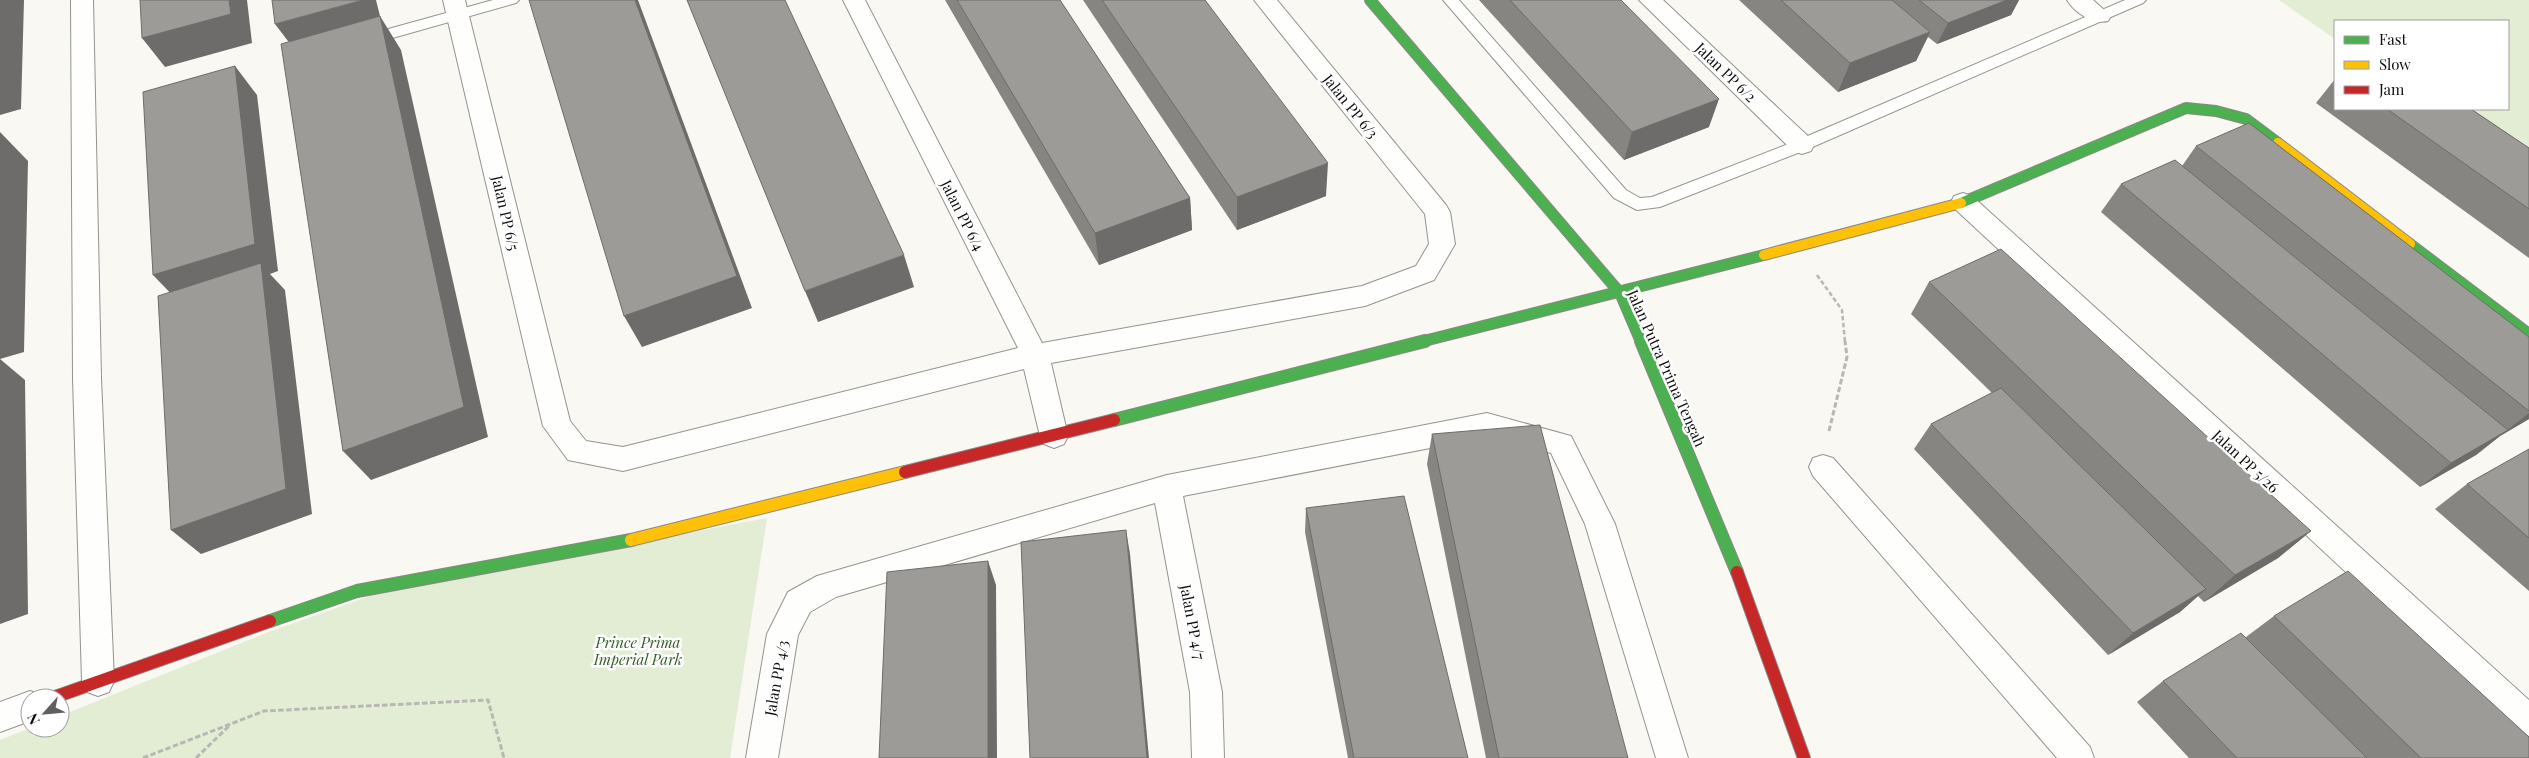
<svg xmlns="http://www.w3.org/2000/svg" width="2529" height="758" viewBox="0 0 2529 758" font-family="'Playfair Display',serif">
  <rect width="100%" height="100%" fill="#faf8f2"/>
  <path fill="#e3edd4" d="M2279,0h250v171l-91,-62h70v-88h-173v18z
    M767,518l-37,240h-730v-18l30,-12h30v-12l211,-85 119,-42z"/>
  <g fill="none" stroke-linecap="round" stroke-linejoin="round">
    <g stroke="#949390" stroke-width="2">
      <path id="lane" d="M493,0h26l-3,3 -148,42 -5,-1 -3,-4 3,-4z
        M1443,0h16l167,190 14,8 12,-1 144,-56 329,-141h21l-3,3 -335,146 -148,58 -23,3 -23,-12z"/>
    </g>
    <g stroke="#949390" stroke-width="2">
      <path id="street" d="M71,0h22l8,378 13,303 -5,11 -11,4 -11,-4 -5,-11 -9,-303z
        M443,0h22l105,421 16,20 37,6 395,-99 -175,-348h22l177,343 320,-57 54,-20 13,-22 -4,-30 -171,-214h23l169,205 4,7 5,32 -21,36 -69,26 -314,57 17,73 -4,8 -10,4 -10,-4 -4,-8 -16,-67 -401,102 -55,-11 -25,-34z
        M1639,0h24l148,139 3,6 -3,6 -9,3 -9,-3z
        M2067,0h26l18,16 -3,5c-15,4 -33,-8 -41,-21z
        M1963,193l9,3 557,504v36l-11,-4 -564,-524 -3,-6 3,-6z
        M1487,413l84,23 44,88 73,234h-32l-71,-234 -34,-71 -64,-16 -304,59 39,196 2,66h-32l-2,-66 -35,-189 -319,94 -26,15 -12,23 -20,123h-32l21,-124 21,-42 29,-16 350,-101z
        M1823,455l10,3 257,289 4,11h-37l-244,-282 -4,-9 4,-9z
        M30,691l11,4 2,3h-13v23l-30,11v-30z"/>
    </g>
    <g stroke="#8a8987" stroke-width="12">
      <path id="fast-far1" d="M1370,0l250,293 21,49
        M1961,203l225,-95 30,3 30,8 32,24
        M2410,244l119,90
        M1420,342l344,-87"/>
    </g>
    <g stroke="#8a8987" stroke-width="14">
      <path id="fast" d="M1641,341l96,231
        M1114,420l311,-79
        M270,621l87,-30 274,-51"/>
    </g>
    <g stroke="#8a8987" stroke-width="12">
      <path id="slow-far1" d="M2278,143l132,101
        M1764,255l197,-52"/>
    </g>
    <g stroke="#8a8987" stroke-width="14">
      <path id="slow" d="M631,540l274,-68"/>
    </g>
    <g stroke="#8a8987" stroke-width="14">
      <path id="jam" d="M905,472l209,-52
        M1737,572l67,186
        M52,698l218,-77"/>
    </g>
    <path stroke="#b8b7b6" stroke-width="2.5" stroke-dasharray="4.5 2.5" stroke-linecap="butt" d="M1817,275l25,35 3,32"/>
    <path stroke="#b8b7b6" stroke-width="3" stroke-dasharray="5.5 2.5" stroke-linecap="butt" d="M1829,431l18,-74 -2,-16
      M143,758l121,-47 224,-11 16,58
      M196,758l34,-33"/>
    <use href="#lane" fill="#fefefd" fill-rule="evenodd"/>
    <use href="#street" fill="#fefefd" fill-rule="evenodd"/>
    <use href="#fast-far1" stroke="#4caf50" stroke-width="10"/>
    <use href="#fast" stroke="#4caf50" stroke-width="12"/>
    <use href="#slow-far1" stroke="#ffc107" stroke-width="10"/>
    <use href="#slow" stroke="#ffc107" stroke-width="12"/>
    <use href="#jam" stroke="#c62828" stroke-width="12"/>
  </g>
  <path fill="#878582" d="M945,0h115l130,198 2,32 -93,35z
    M1083,0h122l121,196 -89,34z
    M1479,0h142l88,127 -85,33z
    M1739,0h280l-8,15 -74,29 -9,-7 -12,24 -78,31z
    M2335,79v30h136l58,39v110l-213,-155z
    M2196,146l333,191v82l-29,17 -24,19 -56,32 -319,-275 20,-28 61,-18z
    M1929,282l382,249 -33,27 -74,44 -6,-6 -18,16 -72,43 -194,-206 17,-25 61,-31 -81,-79z
    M1432,434l196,324h-142l-59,-294z
    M2529,450v141l-94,-82 32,-25z
    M1306,508l162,250h-120l-43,-226z
    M2274,616l255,142h-340l-52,-56 26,-21 83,-44z"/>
  <path fill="#6e6c6a" d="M0,0h24l-3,109 -21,6z
    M229,0h18l5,43 -87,24 -23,-29z
    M363,0h13l5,20 -90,25 -16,-21z
    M635,0h3l114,308 -110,39 -18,-31z
    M2007,0h12l-8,15 -74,29 11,-21z
    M380,16l21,34 87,387 -117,43 -28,-29z
    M1930,32l-14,29 -78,31 12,-29z
    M235,66l22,29 21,176 -8,3 15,16 27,224 -111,40 -30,-24 8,-228 -26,-27z
    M1719,99l-10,28 -85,33 8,-28z
    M0,132l28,29 -4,191 -24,7 25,21 3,234 -28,10z
    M1328,163l-2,33 -89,34v-33z
    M1190,198l2,32 -93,35 -4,-32z
    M904,255l10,32 -96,35 -13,-31z
    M2529,413v6l-29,17 -24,19 -56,32 31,-24 55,-32z
    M1126,530l4,24 19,204h-2z
    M2311,531l-33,27 -74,44 31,-27z
    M988,561l8,24 1,173h-9z
    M2206,589l-26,23 -72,43 25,-22z"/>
  <path fill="#9d9b97" stroke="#6e6c6a" d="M140,0h89l2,14 -89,24z
    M272,0h91l-88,24z
    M529,0h106l102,276 -113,40z
    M687,0h98l119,255 -99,36z
    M957,0h103l130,198 -95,35z
    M1102,0h103l123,163 -91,34z
    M1510,0h111l98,99 -87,33z
    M1781,0h111l38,32 -80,31z
    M1919,0h88l-59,23z
    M380,16l84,391 -121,44 -62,-407z
    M235,66l20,178 -102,31 -10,-183z
    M2387,109h84l58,39v61z
    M2249,123l280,214v74l-333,-265z
    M2175,160l333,270 -57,33 -330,-279z
    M2001,249l310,282 -76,44 -306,-293z
    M261,263l25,226 -115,41 -13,-234z
    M2001,388l205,201 -73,44 -202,-209z
    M1540,425l88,333h-129l-67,-324z
    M2529,449v89l-62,-54z
    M1404,496l64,262h-114l-48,-250z
    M1126,530l21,228h-117l-9,-216z
    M988,561v197h-109l8,-186z
    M2348,571l181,166v21h-108l-147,-142z
    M2241,633l126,125h-130l-74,-77z"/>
  <g text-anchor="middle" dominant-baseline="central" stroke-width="5" stroke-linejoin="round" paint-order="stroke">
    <g font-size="15" fill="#0d0d0d" stroke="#fff">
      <text transform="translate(1726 72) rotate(44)">Jalan PP 6/2</text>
      <text transform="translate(1351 106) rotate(51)">Jalan PP 6/3</text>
      <text transform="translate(506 213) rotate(77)">Jalan PP 6/5</text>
      <text transform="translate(963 215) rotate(63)">Jalan PP 6/4</text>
      <text transform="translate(1667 368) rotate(66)">Jalan Putra Prima Tengah</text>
      <text transform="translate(2246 461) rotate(43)">Jalan PP 5/26</text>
      <text transform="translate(1193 622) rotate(79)">Jalan PP 4/7</text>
      <text transform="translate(776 678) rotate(-80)">Jalan PP 4/3</text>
    </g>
    <g font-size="15" font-style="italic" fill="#315e24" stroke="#fff">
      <text x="638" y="642">Prince Prima<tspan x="638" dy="17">Imperial Park</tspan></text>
    </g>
  </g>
  <rect x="2334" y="20" width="175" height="90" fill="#ffffff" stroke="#9e9e9e"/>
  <rect x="2344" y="36" width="25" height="8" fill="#4caf50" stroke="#9e9e9e"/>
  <text x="2379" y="45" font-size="15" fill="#0d0d0d">Fast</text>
  <rect x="2344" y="61" width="25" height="8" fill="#ffc107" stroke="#9e9e9e"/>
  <text x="2379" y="70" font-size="15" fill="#0d0d0d">Slow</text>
  <rect x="2344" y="86" width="25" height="8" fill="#c62828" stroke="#9e9e9e"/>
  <text x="2379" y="95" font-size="15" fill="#0d0d0d">Jam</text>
  <g transform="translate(45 713) rotate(243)"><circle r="24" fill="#ffffff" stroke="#9e9e9e"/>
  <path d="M0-4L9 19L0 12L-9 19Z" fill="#605f5d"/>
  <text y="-8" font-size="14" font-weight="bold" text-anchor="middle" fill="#0d0d0d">N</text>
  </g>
</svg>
